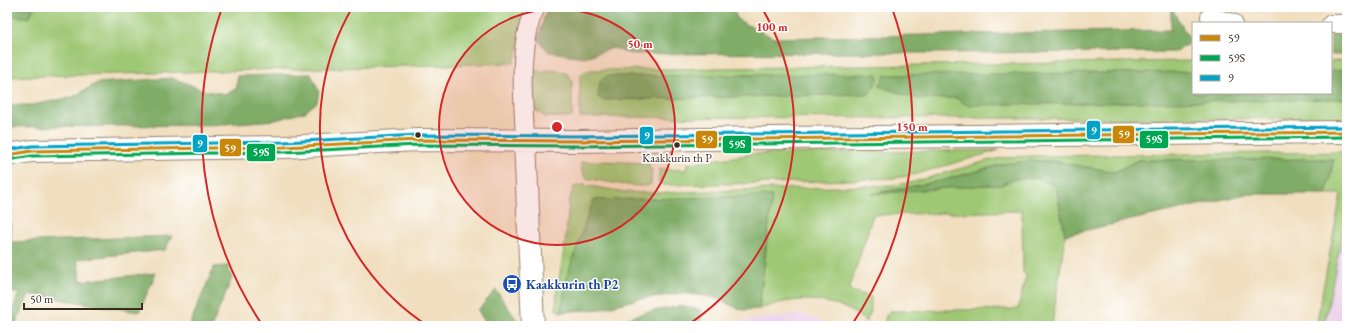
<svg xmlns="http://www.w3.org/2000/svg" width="1354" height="333" viewBox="0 0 1354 333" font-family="'EB Garamond',serif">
  <rect width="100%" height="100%" fill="#fff"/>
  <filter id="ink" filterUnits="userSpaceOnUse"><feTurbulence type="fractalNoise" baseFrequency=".025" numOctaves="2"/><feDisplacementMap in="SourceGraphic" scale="8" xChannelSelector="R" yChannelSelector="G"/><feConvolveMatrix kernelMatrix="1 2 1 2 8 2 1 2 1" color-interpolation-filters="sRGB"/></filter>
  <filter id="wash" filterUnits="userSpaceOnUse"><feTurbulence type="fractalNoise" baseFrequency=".012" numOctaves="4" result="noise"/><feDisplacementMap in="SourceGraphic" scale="16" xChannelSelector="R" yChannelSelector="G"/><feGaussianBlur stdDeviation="0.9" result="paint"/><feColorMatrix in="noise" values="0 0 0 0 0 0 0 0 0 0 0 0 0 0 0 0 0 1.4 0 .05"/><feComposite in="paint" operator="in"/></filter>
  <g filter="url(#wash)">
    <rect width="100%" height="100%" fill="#f0debe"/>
    <path fill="#ecd1ea" d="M1347,166v160h-31z
      M801,314l34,12h-133v-1z"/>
    <path fill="#9fc874" stroke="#6d7949" d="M34,7h497l-17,56 -507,14v-63l3,1 19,3z
      M1331,28h16v28l-16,-1z
      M1193,61v32h138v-32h16v58l-767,-2v-39c2,-6 5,-7 11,-8z
      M535,71c13,0 32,-5 37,10v36h-27l-14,-11 -1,-33z
      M999,150l-86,25 -18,3 -122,5 -110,2 -4,-2v-13l2,-1 25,1 1,-6 65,-10z
      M1347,152v59l-23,115h-8l25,-132h-15l8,-35 -196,1 -23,12 -63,-11h-25l-23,3 -64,17 -62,12 107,-8h16l13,-6 23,-1 19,8 9,49 -13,91h-168l2,-11 4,-4 128,-2 8,-33 -1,-3h-2l-1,-62 -149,4 -24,75 22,7v14l-5,11c-18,-18 -50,-25 -76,-21 -10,1 -21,5 -31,8l13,-112 -204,76 -7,39 -5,-2 1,-21 8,-44 4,-44 5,-14 9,-2 42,7 30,1 240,-8 19,-3 72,-21 16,-3 28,-2z
      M602,161l47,2v6h3l-1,15c-9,6 -52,-4 -65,-6l-4,-6 -1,-10z"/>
    <path fill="#7fac66" stroke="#5d6b42" d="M7,7h27l-5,11 -19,-3 -3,-1z
      M547,7h185l6,13 36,18 397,-8v-23l20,35 -16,10 -544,2 -18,-6 -28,9 -36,-5 -11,-12z
      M1247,7h100v2l-98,1z
      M1331,36h16v18l-16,-1z
      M1331,70l16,1v28l-380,6 -11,-7 -38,1 -39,-13 6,-11 308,-3v21h138z
      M311,74l8,17 -2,11 -12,10 -30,8 -64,5 -204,2v-22h25l41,-8 24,-14 75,-5 34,13 20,3 11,-6v-12z
      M877,74l1,5 -9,15 -266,6 -5,-3 2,-16 7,-5z
      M1334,159l-8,35h-80l-181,41 -9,-49 -19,-8 -23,1 -13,6h-16l-113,9 68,-13 64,-17 23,-3h25l63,11 23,-12z
      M772,196l-13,113 -17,1 -30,-13 -28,-4 -46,6 -37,10 -40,3 7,-39 25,-73z
      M11,220v22l161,-6 -7,14 -88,9 4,22 75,-8 -17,39 -110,-18 -14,32h-8l12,-33 -11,-1 -1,-4v-67z
      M228,266l4,12 -20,48h-23l25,-59z
      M496,290l25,36h-34l-9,-16z
      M682,306l19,4 1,16h-141v-3l49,1 37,-12z"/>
  </g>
  <g filter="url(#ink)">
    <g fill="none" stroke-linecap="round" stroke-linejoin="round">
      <g stroke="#96846e" stroke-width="20">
        <path id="street" d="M1210,17l23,6
          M1331,24h16
          M525,141c-1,-42 -9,-96 11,-134"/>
      </g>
      <g stroke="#96846e" stroke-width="24">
        <path id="secondary" d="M525,141l8,185
          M7,155l25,-4 252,-4 134,-7 159,1 198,-3 572,-6"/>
      </g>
      <use href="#street" stroke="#fff" stroke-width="18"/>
      <use href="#secondary" stroke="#fff" stroke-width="22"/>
      <g stroke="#fff" stroke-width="6">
        <path id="bus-1" d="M7,155l25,-4 252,-4 134,-7 159,1 770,-9"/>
      </g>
      <g stroke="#fff" stroke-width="6">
        <path id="bus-2" d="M8,160l24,-4 252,-4 134,-7 159,1 770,-9"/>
      </g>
      <g stroke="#fff" stroke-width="6">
        <path id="bus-3" d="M7,150l25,-4 252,-4 134,-7 159,1 770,-9"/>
      </g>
      <use href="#bus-1" stroke="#c88708" stroke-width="3"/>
      <use href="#bus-2" stroke="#00a651" stroke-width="3"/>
      <use href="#bus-3" stroke="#03a3c5" stroke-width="3"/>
    </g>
  </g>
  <circle cx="557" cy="127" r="118" fill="#d62828" fill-opacity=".12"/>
  <g fill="none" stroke="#d62828" stroke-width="2">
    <circle cx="557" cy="127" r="118"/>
    <path d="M428 326A237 237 0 0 1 352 8M762 8A237 237 0 0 1 686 326"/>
    <path d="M263 326A355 355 0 0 1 222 8M892 8A355 355 0 0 1 851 326"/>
  </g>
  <defs>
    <g id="bus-disc" transform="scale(1)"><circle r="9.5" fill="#1a4fb4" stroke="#fff"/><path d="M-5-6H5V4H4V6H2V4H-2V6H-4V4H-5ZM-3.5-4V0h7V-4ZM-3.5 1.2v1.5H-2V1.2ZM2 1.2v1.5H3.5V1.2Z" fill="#fff"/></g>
  </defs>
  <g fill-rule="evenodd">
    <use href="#bus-disc" x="512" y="284"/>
  </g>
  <g fill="#3b2a1e" stroke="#fff" stroke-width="1.5">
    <circle cx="418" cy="135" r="3.5"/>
    <circle cx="677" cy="145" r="3.5"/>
  </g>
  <g text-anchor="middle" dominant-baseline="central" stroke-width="3" stroke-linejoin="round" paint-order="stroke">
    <g font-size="12" fill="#3b2a1e" stroke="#fff">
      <text x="677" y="158">Kaakkurin th P</text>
    </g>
    <g font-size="13" font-weight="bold" fill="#164399" stroke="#fff" text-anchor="start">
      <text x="526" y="284">Kaakkurin th P2</text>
    </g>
  </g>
  <circle cx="557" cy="127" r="6" fill="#d62828" stroke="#fff" stroke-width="2"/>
  <g font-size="12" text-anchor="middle" font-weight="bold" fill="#d62828" stroke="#fff" stroke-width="3" stroke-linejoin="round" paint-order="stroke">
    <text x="772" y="31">100 m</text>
    <text x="640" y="48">50 m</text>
    <text x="912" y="131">150 m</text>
  </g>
  <g stroke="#fff" stroke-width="1.5">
    <rect x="1086" y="120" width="15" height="20" rx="4" fill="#03a3c5"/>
    <rect x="1112" y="125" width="23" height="19" rx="4" fill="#c88708"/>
    <rect x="639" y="126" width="15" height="19" rx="4" fill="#03a3c5"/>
    <rect x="1139" y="130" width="30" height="19" rx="4" fill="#00a651"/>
    <rect x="695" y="130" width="23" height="19" rx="4" fill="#c88708"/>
    <rect x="192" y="134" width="16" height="19" rx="4" fill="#03a3c5"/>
    <rect x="722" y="135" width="30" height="19" rx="4" fill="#00a651"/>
    <rect x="219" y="138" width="23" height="19" rx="4" fill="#c88708"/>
    <rect x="246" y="143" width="30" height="19" rx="4" fill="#00a651"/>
  </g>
  <g font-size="11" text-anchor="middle" font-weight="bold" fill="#fff">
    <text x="1094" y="134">9</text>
    <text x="1124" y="138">59</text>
    <text x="647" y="139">9</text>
    <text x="1154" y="143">59S</text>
    <text x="707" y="143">59</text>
    <text x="200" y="147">9</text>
    <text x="737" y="148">59S</text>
    <text x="230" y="152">59</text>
    <text x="261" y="156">59S</text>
  </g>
  <rect width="1354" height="333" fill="none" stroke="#fff" stroke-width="24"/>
  <rect x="1192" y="22" width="140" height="72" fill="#ffffff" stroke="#b1aaa5"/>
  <rect x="1200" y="35" width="20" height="6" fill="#c88708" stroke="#b1aaa5"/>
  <text x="1228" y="42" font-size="12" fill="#3b2a1e">59</text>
  <rect x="1200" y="55" width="20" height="6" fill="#00a651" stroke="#b1aaa5"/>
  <text x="1228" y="62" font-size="12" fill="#3b2a1e">59S</text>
  <rect x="1200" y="75" width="20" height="6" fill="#03a3c5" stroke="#b1aaa5"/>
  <text x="1228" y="82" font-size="12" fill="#3b2a1e">9</text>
  <path d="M24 303v6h118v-6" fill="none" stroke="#3b2a1e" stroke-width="2"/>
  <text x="30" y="303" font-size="12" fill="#3b2a1e" stroke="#ffffff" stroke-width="3" paint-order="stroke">50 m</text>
</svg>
